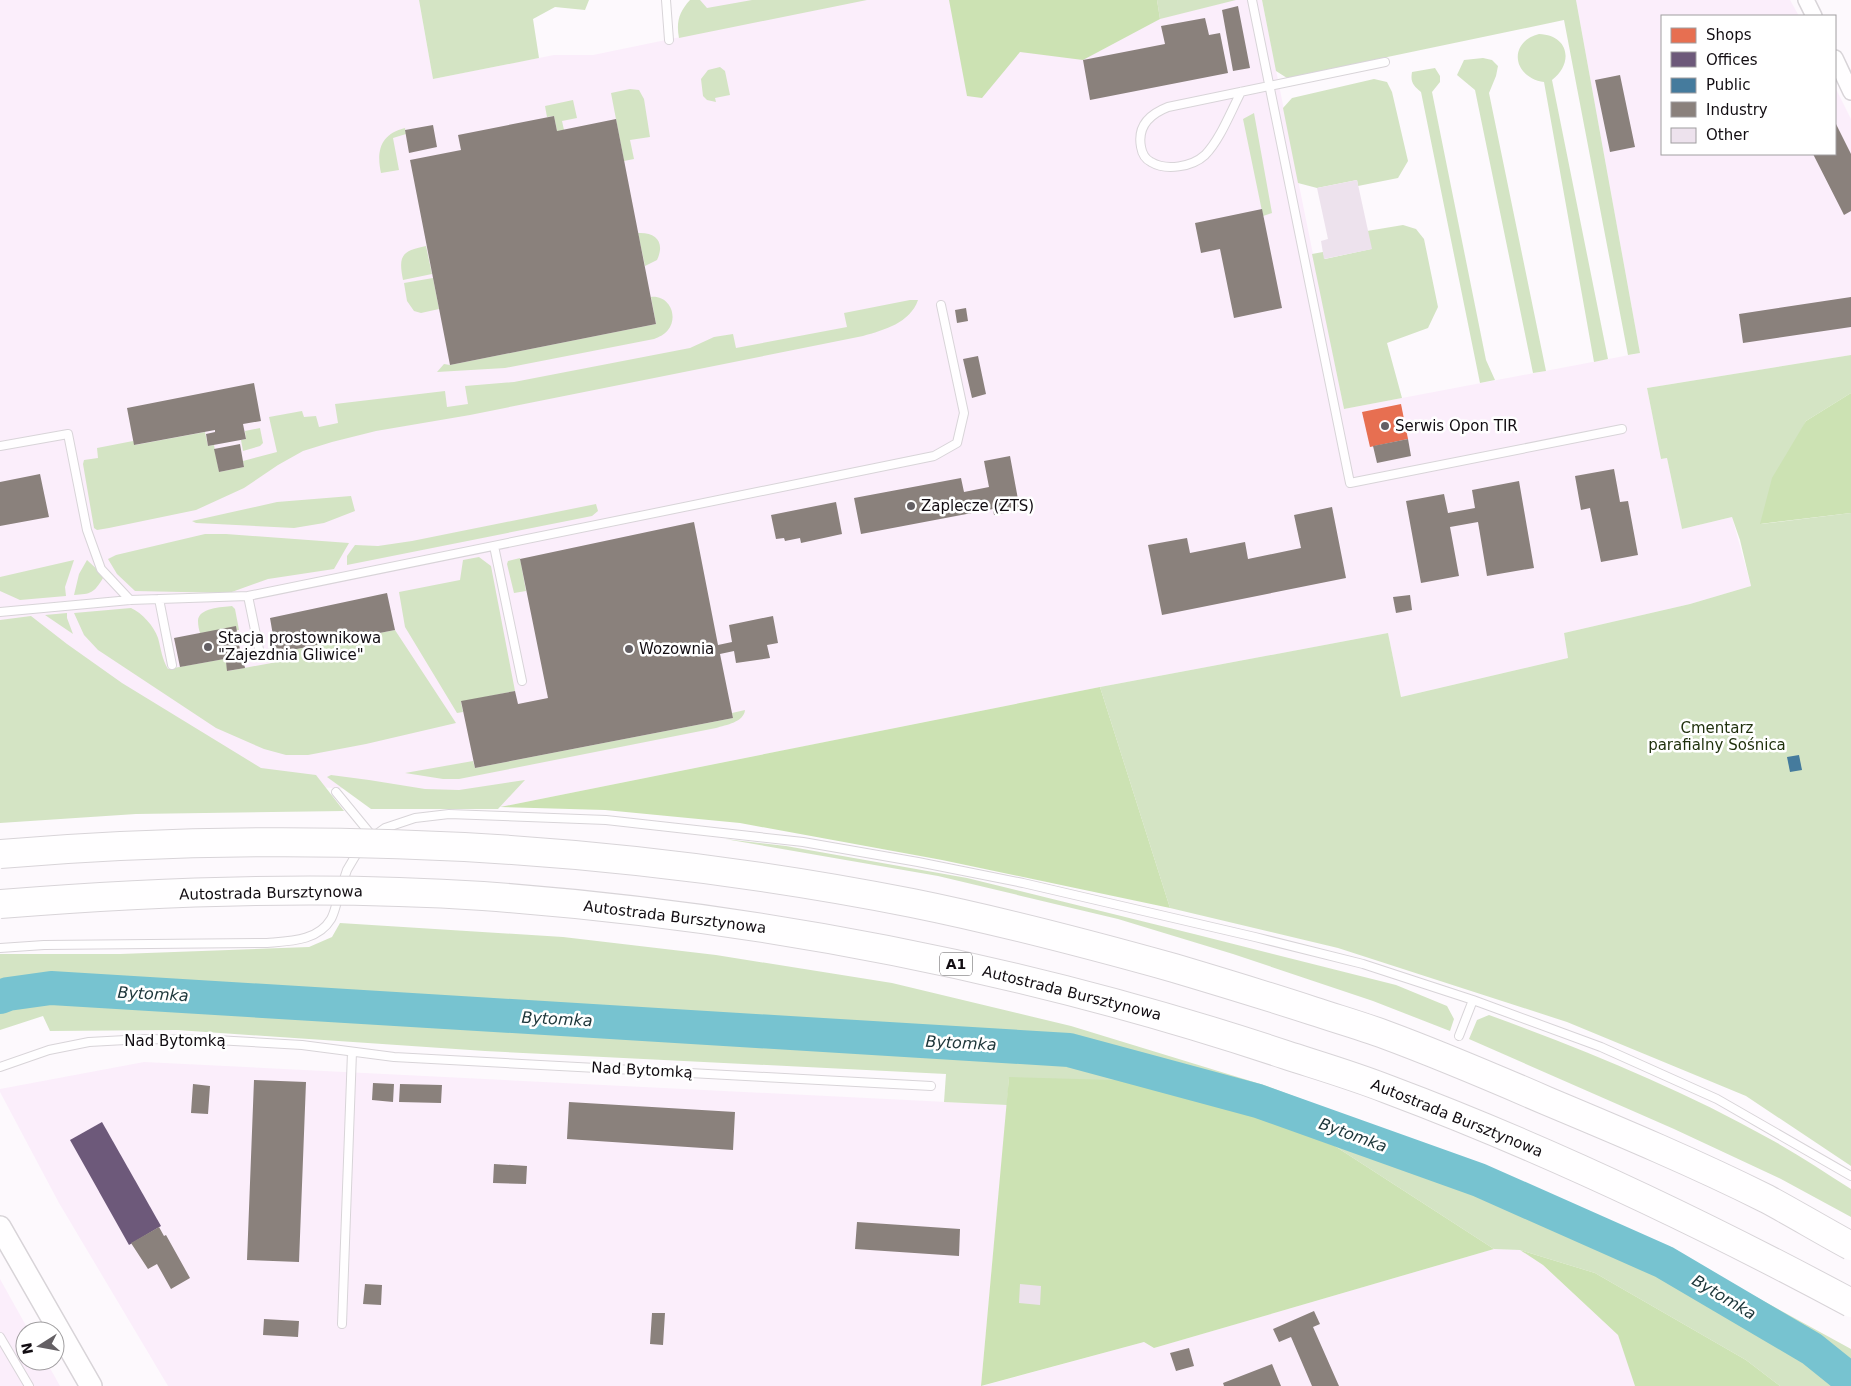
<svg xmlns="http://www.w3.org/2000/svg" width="1851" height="1386" viewBox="0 0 1851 1386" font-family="'DejaVu Sans',sans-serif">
  <rect width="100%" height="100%" fill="#fdf9fd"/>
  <path fill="#fbeefb" d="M0,0h419l14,79 121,-24h39l102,-21 -1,-34h568l82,409 296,-56 -64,-353h214l9,16h-137v138h173v-67l16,32v236l-204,33 14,71 6,-1 15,71 50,-12 19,69 -61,18 -126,29 4,25 -167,39 -13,-64 -288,54 -600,120 -67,-7v-6l-117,-7 -316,-97z
    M144,1062l863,43 -26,281h-813l-109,-183 -59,-111v-3z
    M1494,1249l26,1 23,15 75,70 18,51h-654l162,-44 10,6z
    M0,1279l29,52h-4v30h21l14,25h-60z"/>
  <path fill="#d4e4c4" d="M419,0h170l-4,10 -30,-3 -22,12 6,39 -106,21z
    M690,0h10l7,8 45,-8h115l-188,38c-3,-16 0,-26 11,-38z
    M1157,0h79l-76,19z
    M1262,0h314l64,353 -12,2 -64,-335 -277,58 -11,-7z
    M1539,34c30,1 35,29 13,46l56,279 -14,3 -50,-280c-32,-5 -36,-40 -5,-48z
    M1483,58l9,2 6,6 -2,10 -7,17 57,278 -13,2 -58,-283 -18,-15 7,-15z
    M720,67l5,4 5,24 -15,3 1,4 -9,-2 -4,-4 -2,-17 7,-9z
    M1435,68l5,8v6l-8,10 54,268 9,20 -15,3 -59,-291c-7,-6 -11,-9 -9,-20z
    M1374,79l13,3 5,10 16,69 -10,17 -40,8 -1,-6 -40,8 -19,-5 -15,-75 9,-10z
    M630,89l9,1 5,9 6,38 -20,3 4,19 -10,2 -13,-68z
    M573,100l4,18 -15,3 2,9 -7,1 -3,-15 -7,1 -2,-11z
    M1254,113l18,100 -9,3 -20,-97z
    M405,128l1,6 -13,4 6,32 -18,3c-5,-23 0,-39 24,-45z
    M1403,225l13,4 8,10 14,68 -10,21 -41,15 15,55 -58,11 -32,-155 11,-2 2,7 46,-10 -4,-18z
    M638,233c19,-1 27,10 19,27l-12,6z
    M426,246l6,28 -29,6c-5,-25 -1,-29 23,-34z
    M433,278l6,31 -18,4 -7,-2 -7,-10 -3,-18z
    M651,297c18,-2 28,19 17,33 -4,5 -9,7 -14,9l-149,29 -68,4 7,-8 6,1 206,-41z
    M910,300h8c-8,23 -34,30 -55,36l-393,79 -94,16 -44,11 -29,9 -25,14 -34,23 -48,22 -87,18 -12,2 -3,-2 -11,-64 1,-4 14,-2 -1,-10 36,-7 2,4 70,-13 3,14 6,-1 5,27 25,-5 -1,-6 34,-9 -8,-35 33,-6 2,6 12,-1 3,11 19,-4 -3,-19 110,-13 2,16 21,-3 -3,-18 49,-4 176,-34 24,-11 19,-3 3,14 111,-21 -3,-14z
    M1851,355v38l-45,28 -45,103 90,-11v653l-105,-70 -179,-74 -229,-74 -168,-40 -70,-221 288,-54 13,64 167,-39 -4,-25 126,-29 61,-18 -11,-46 -8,-23 -50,12 -15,-71 -6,1 -14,-71z
    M260,428l3,15 -3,3 -17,5 -2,-11 5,-1 -1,-8z
    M351,496l4,15 -31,12 -30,5 -98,-5 -4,-2 85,-19z
    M596,504l2,7 -6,5 -245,49v-9l8,-11 23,1 34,-5z
    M205,534h21l123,9 -15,26 -66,10 -39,14 -94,-2 -18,-17 -9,-15 8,-4z
    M479,557l12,9 24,125 -54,11 2,10 -6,1 -52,-86 -6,-35 61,-12 3,-20z
    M520,558l6,33 -12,2 -7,-29 1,-3z
    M74,560l-9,27 1,9 -46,4 -20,-9v-14z
    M87,560l14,13 2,5c-9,15 -12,16 -29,17l5,-21z
    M232,606l3,3 4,21 -39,3c-1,-3 -2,-8 -2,-12 0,-13 24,-14 34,-15z
    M131,608c11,5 23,18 27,30 3,11 4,21 10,31l73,-13 2,3 -17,4 2,8 49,-9 -1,-9 119,-23 61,93 -90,21 -58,11h-22l-22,-6 -48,-21 -118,-78 -14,-15 -10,-22z
    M67,613v5l6,16 -28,-19z
    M31,616l36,28 55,39 139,85 55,7 28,36 -208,3 -136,9v-203z
    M745,710c-1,12 -19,15 -29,18l-257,51h-16l-38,-6 68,-12 2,7 258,-50 -1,-5z
    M331,775l38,5 56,9 34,1 66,-10 -27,29h-127l-44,-32z
    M725,839l61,7 181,32 231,57 198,50 51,21 7,13 -4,12 -77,-30 -140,-47 -115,-35 -180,-43z
    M340,923l223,14 153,18 176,28 179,43 196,60 154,58 167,70 128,61 135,74v37h-71l-34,-26 -151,-87 -75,-23 -26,-1 -184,-119 -301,-52 -2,27 -63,-3 2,-28 -461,-23 -308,-21 -127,1 -7,-15 -43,14v-76h120l189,-7 23,-10z
    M1489,1015c96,35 192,74 281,124 28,15 54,33 81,50v28l-70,-38 -107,-50 -205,-90 8,-19z"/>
  <path fill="#cce2b3" d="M949,0h208l3,19 -77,41 -63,-8 -38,46 -15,-2z
    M1851,393v120l-91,11 12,-46 34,-57z
    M1100,687l70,221 -228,-48 -202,-37 -135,-13 -105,-3z
    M1009,1077l140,4 161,49 184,119 -340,99 -10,-6 -163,44z
    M1520,1250l75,23 151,87 34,26h-145l-17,-51 -75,-70z"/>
  <path fill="#e76f51" d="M1401,404l7,35 -38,8 -8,-35z"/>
  <path fill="#6d597a" d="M102,1122l59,104 -32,19 -59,-105z"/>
  <path fill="#457b9d" d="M1799,755l3,15 -12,2 -3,-15z"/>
  <path fill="#8a817c" d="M1238,6l12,62 -17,3 -11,-61z
    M1205,18l4,17 11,-2 8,40 -138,27 -7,-40 82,-16 -4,-18z
    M1620,75l15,72 -25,5 -15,-72z
    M554,116l3,15 59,-12 40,205 -206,41 -40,-205 51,-10 -3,-15z
    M1835,122l16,32v57l-7,4 -31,-61h22z
    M433,125l4,22 -28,6 -4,-23z
    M1262,209l20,99 -48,10 -14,-69 -19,4 -6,-30z
    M1851,297v30l-108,16 -4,-29z
    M966,308l2,13 -11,2 -2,-13z
    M978,356l8,38 -14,4 -9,-39z
    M254,383l7,38 -18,3 3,15 -38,7 -2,-12 9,-2v-2l-81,15 -7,-37z
    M1408,439l3,17 -34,7 -4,-17z
    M240,444l4,23 -25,5 -5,-23z
    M1010,456l10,54 -26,5 -1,-6 -132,25 -7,-36 107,-20 3,14 25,-5 -5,-26z
    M1614,469l6,33 8,-1 10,54 -37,7 -11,-54 -9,2 -6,-34z
    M40,474l9,43 -49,9v-44z
    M1519,481l15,87 -47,8 -9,-54 -28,5 9,49 -38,7 -15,-82 38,-7 4,19 27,-5 -3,-18z
    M836,502l6,32 -41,9 -1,-5 -15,3 -1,-3 -8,1 -5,-24z
    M1332,507l14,71 -184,37 -14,-70 39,-7 3,15 55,-11 3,17 53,-11 -7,-33z
    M694,522l24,123 14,-3 -3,-17 44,-9 5,27 -11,2 3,13 -34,5 -2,-12 -14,3 13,64 -258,50 -14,-67 54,-10 3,13 30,-6 -28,-139z
    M387,593l8,37 -119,23 -6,-35z
    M1410,595l2,15 -16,3 -3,-16z
    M236,626l5,30 -61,11 -6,-29z
    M243,659l2,9 -18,3 -1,-9z
    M254,1080l52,2 -7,180 -52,-2z
    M373,1083l21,1 -1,18 -21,-2z
    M193,1084l17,2 -2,28 -17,-1z
    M400,1084l42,1 -1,18 -42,-1z
    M569,1102l166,10 -2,38 -166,-11z
    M494,1164l33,2 -1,18 -33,-1z
    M857,1222l103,7 -1,27 -104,-7z
    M159,1227l5,9 2,-1 24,43 -19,11 -14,-25 -9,5 -17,-26z
    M365,1284l17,1 -1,20 -18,-1z
    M1314,1311l6,13 -7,3 26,59h-27l-21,-49 -12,5 -6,-13z
    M652,1313h13l-2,32 -13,-1z
    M264,1319l35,2 -1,16 -35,-2z
    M1189,1348l5,18 -18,5 -6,-18z
    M1272,1364l9,22h-57l-1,-3z"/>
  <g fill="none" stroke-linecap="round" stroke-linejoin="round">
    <path stroke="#77c3d0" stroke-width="34" d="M0,997l8,-3 43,-6 1018,62 189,51 221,79 185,82 148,87 31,25 8,8"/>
  </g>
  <path fill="#ede2ed" d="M1357,180l15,69 -48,10 -3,-18 7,-2 -11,-51z
    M1020,1284l21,2 -1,19 -21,-2z"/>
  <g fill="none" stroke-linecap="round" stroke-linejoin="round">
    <g stroke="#d8d4d8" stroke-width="10">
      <path id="service" d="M666,0l3,40
        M1252,0l98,483 272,-54
        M1241,92c-10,19 -21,48 -36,63 -13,12 -39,16 -54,7 -6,-3 -9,-9 -10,-15 -4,-21 9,-33 27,-40l217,-45
        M0,446l68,-12 19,96 14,39 29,31
        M494,546l28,135
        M248,596l12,58
        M159,599l13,66
        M0,612l130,-12 118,-4 686,-140 23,-13 7,-30 -23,-108
        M336,792l37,45
        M374,836l11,-8 30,-10 34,-4 157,6 197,22 115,20 105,21 232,54 108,27 110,36 128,47 116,52 134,77
        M342,885l5,-15 13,-22
        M0,948l44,-3 223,-2c23,-2 51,-2 64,-24 4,-7 5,-16 8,-23
        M1459,1036l14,-36
        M0,1067l49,-17 40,-8 55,-3 72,1 86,5 92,12 537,29
        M342,1324l10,-272
        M0,1337l29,49"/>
    </g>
    <g stroke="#d8d4d8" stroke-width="18">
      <path id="minor" d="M1806,0l8,16
        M1835,58l16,34"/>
    </g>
    <g stroke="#d8d4d8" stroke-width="24">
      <path id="secondary" d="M0,1227l91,159"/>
    </g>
    <use href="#service" stroke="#fffeff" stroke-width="8"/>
    <use href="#minor" stroke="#fffeff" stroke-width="15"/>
    <use href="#secondary" stroke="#fffeff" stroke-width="21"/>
    <g stroke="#d8d4d8" stroke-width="30" stroke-linecap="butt">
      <path id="motorway-bridge" d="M0,854c304,-25 613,-10 912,49 89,18 176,41 262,65 47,14 93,28 139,43 24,8 49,15 73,24 54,20 108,43 161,66 74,31 148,62 220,98 28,15 56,32 84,47
        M0,904c160,-13 322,-19 483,-8 273,20 543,72 803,159 34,11 68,21 101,34 160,60 313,133 464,214"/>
    </g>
    <use href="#motorway-bridge" stroke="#fffeff" stroke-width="28"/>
  </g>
  <g fill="#646064" stroke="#fff" stroke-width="2">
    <circle cx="1385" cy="426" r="5"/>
    <circle cx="911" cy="506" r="5"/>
    <circle cx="208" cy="647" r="5"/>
    <circle cx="629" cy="649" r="5"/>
  </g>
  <g text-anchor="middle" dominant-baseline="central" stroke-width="5" stroke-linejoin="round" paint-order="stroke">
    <rect fill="#fff" stroke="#595659" stroke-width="1" x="940" y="952.5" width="32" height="23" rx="4"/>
    <g font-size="14" font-weight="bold" fill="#120d12">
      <text x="956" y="964">A1</text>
    </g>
    <g font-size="15" fill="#120d12" stroke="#fff" text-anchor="start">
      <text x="1395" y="426">Serwis Opon TIR</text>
      <text x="921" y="506">Zaplecze (ZTS)</text>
      <text x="218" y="638">Stacja prostownikowa<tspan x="218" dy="17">"Zajezdnia Gliwice"</tspan></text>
      <text x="639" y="649">Wozownia</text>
    </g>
    <g font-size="15" fill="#1e2f0b" stroke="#fff">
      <text x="1717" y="728">Cmentarz<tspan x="1717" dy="17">parafialny Sośnica</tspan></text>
    </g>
    <g font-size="15" fill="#120d12" stroke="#fff">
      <text transform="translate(271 893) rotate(-1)">Autostrada Bursztynowa</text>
      <text transform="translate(675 917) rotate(7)">Autostrada Bursztynowa</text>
      <text transform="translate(1072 993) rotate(14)">Autostrada Bursztynowa</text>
      <text x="175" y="1041">Nad Bytomką</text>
      <text transform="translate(642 1070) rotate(3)">Nad Bytomką</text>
      <text transform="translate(1457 1118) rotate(22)">Autostrada Bursztynowa</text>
    </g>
    <g font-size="16" font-style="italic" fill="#1c3539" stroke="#fff">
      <text transform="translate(153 994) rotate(3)">Bytomka</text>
      <text transform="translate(557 1019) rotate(3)">Bytomka</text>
      <text transform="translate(961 1043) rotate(3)">Bytomka</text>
      <text transform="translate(1353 1135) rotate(20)">Bytomka</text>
      <text transform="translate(1724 1297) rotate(31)">Bytomka</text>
    </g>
  </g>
  <rect x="1661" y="15" width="175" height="140" fill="#ffffff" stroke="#a09ea0"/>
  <rect x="1671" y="28" width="25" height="15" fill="#e76f51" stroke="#a09ea0"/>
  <text x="1706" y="40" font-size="15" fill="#120d12">Shops</text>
  <rect x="1671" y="52" width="25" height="15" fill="#6d597a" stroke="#a09ea0"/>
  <text x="1706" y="65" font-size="15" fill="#120d12">Offices</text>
  <rect x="1671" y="78" width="25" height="15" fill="#457b9d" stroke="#a09ea0"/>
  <text x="1706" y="90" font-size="15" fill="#120d12">Public</text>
  <rect x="1671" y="102" width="25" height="15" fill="#8a817c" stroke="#a09ea0"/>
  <text x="1706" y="115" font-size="15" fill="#120d12">Industry</text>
  <rect x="1671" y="128" width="25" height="15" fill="#ede2ed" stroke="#a09ea0"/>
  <text x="1706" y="140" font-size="15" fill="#120d12">Other</text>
  <g transform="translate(40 1346) rotate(259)"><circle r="24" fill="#ffffff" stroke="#a09ea0"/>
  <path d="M0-4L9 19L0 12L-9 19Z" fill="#646064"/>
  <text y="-8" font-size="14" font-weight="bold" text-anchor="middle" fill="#120d12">N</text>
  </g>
</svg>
